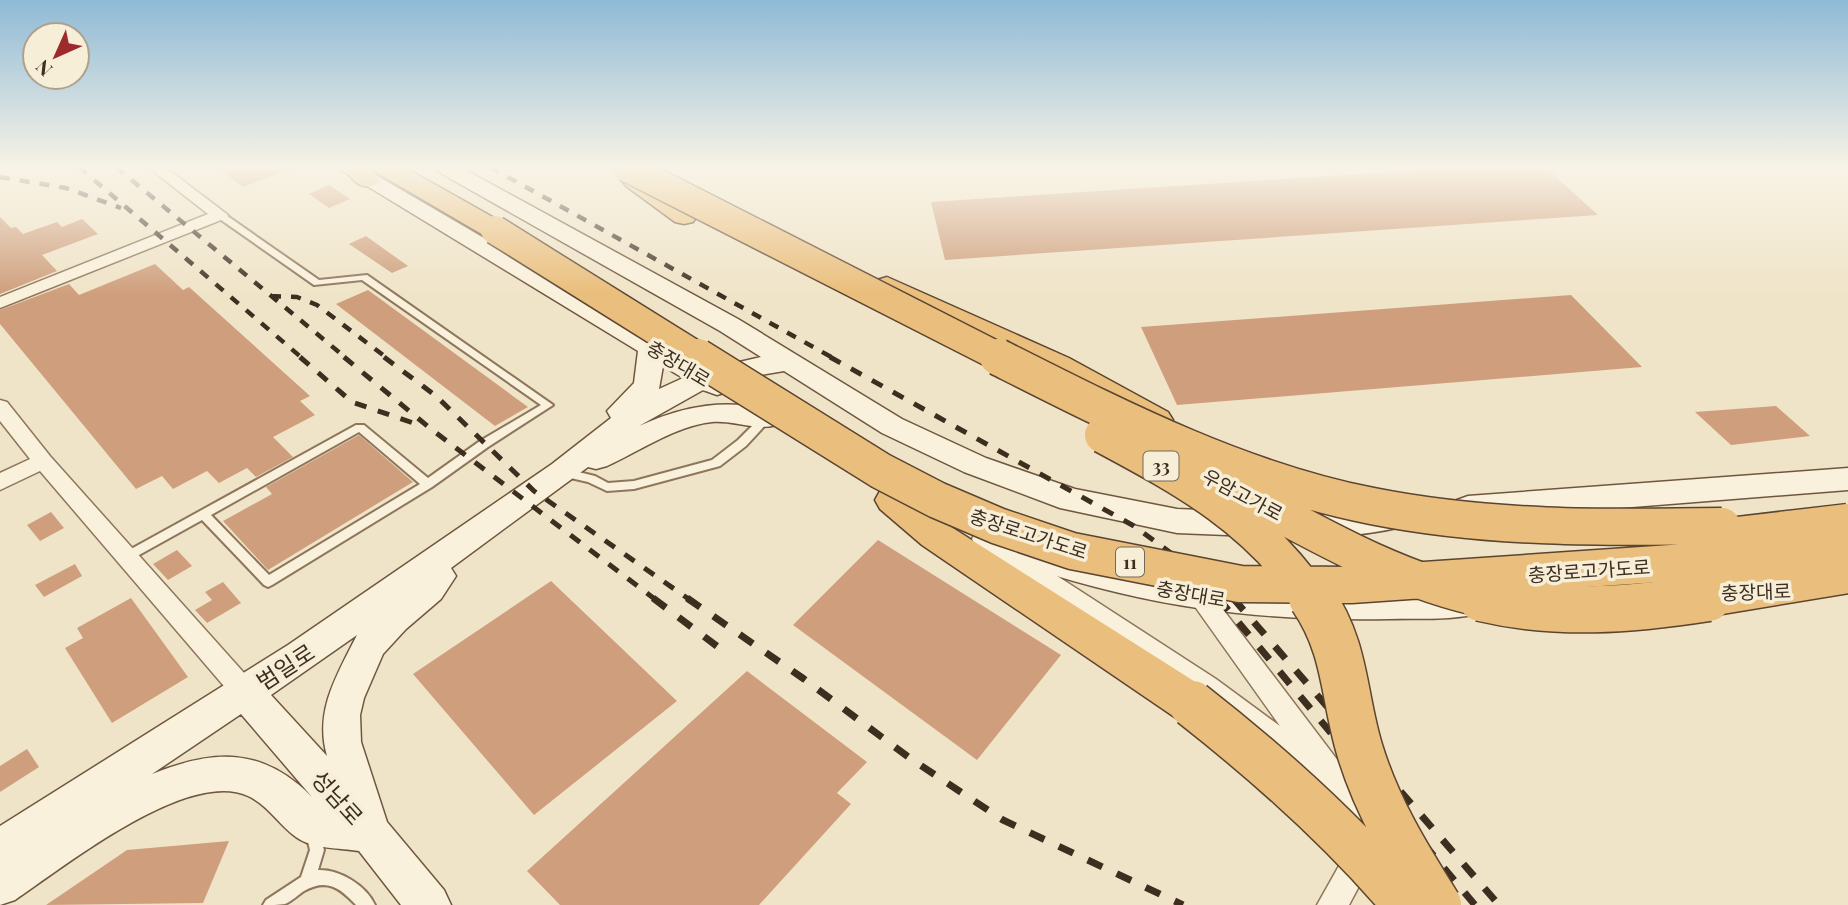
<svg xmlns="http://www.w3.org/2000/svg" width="1848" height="905" viewBox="0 0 1848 905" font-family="'Playfair Display','Noto Sans KR',serif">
  <rect width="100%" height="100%" fill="#f0e4c8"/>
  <path fill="#cf9f7d" d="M216,167h74v2l-47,18z
    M1468,167h77l53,48 -653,45 -14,-58z
    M329,185l21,14 -21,9 -20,-14z
    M0,217l11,11 5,-1 7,7 34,-12 5,5 20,-8 16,15 -56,21 15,16 -57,23z
    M366,236l42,30 -16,7 -43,-29z
    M155,264l28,26 6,-3 121,109 -10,5 15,14 -42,22 20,20 -37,20 -9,-9 -28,15 -12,-12 -34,18 -11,-13 -26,13 -136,-165v-14l69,-26 10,11z
    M368,290l160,117 -33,19 -159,-122z
    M1571,295l71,72 -465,38 -36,-78z
    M1776,406l34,30 -79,9 -36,-33z
    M359,435l54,47 -145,88 -45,-49 49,-27 -6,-7z
    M51,512l13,16 -24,13 -13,-16z
    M878,540l183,115 -84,105 -184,-135z
    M177,550l15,16 -24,14 -15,-16z
    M75,564l7,12 -38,21 -9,-12z
    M551,581l126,120 -143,114 -121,-141z
    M223,582l18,21 -34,20 -12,-13 17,-10 -7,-8z
    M131,598l57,79 -76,46 -47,-75 18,-10 -6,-10z
    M747,671l120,91 -30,31 14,11 -92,101h-199l-33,-34z
    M27,749l12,18 -39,25v-26z
    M229,841l-26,62 -157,2 81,-55z"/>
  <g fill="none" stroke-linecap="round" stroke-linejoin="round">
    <g stroke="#8d765c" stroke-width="4">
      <path id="service" d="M217,213h6l96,67 48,-5 186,130 -65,42 -56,40 -160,98 -4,2 -4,-2 -62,-65 -72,40h-8l-2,-3 2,-3 234,-129h8l64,53 52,-37 61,-36 -179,-125 -48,5 -97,-68zM359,432l61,52 -151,91 -58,-60z
        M766,415l4,1 1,2 -1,2 -24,26 -26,20 -86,23 -27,2 -19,-9 -26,-6 -1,-3 5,-4 29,7 13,7 26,-2 78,-21 26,-20 24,-24z
        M313,827l5,2 6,21 -6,20c21,-1 48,15 57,35h-19c-16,-17 -29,-27 -52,-14 -6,4 -12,10 -19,13 -6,1 -15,1 -22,1l3,-5 35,-23 9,-27 -4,-16 2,-5z"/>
    </g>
    <g stroke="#8d765c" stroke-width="3">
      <path id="minor" d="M148,167h17l63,48 -2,3 -226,90v-11l208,-83z
        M0,400l7,2 43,54 203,227 4,8 -4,8 -9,3 -9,-3 -195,-228 -40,19v-17l30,-14 -30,-38z
        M983,530l8,3 225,146 64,47 -94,-132 4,-7 8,-3 8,3 180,237 5,10 -5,10 -10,4 -10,-4 -29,-40 -11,6 -10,-4 -35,-44 -39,-36 -267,-181 -3,-6 3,-6z
        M1359,844l10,4 5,10 -25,47h-32l32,-57z"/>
    </g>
    <g stroke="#6f573f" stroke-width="3">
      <path id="secondary" d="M336,167h26l347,202 52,-12 -41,-26 -283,-160 -3,-4h26l278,152 164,100 84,39 89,31 102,20 74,3 11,4 5,8 -5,8 -11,4 -74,-3 -117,-25 -96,-36 -82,-39 -98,-62 -53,9 -3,2 3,4 -4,6 -10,3 -14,-5 -64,36c46,-21 88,-28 137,-15l4,7 -4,7c-20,6 -43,-5 -64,-3 -37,4 -72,29 -105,44l-11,3 -8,-2 -137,101 5,8 -15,23 -35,30 -23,25 -19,44 -4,17 1,27 26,80 57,68 7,15h-50l-42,-54c-19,-3 -47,-2 -63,-14 -17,-12 -28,-32 -48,-41 -60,-28 -184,71 -233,104l-15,5v-79l288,-181 264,-181 59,-46 -4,-7 27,-28 4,-32zM663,366l20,12 -24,11zM357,635c-20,40 -43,76 -30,121l-56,-61zM241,714l71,83c-49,-50 -98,-48 -160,-23z
        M1848,468v22l-380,30 -11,-4 -5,-8 5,-8 11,-4z
        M1401,504l11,4 5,8 -5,8c-29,9 -96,18 -125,9l-5,-8 5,-8 11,-4 65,-3z
        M1037,544c65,21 131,37 199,43 78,8 158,4 236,1l12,4 5,10 -5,10c-29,9 -65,6 -96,7 -132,2 -236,-11 -363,-53l-4,-9 4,-9z"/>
    </g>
    <g stroke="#5b4430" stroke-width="3">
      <path id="trunk" d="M344,167h26l10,13 -4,5c-17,5 -23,-4 -32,-18z
        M373,167h31l101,57 4,6 -4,6 -10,2 -10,-2 -109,-64z
        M635,173l9,3 49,34 4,6 -4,6 -9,2 -9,-2 -49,-36 -4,-5 4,-5z
        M887,277l182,81 99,54 5,8 -5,8 -12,3 -12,-3 -98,-56 -169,-80 -5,-6 5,-6z
        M893,487l13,4 42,34 260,165 6,14 -6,14 -16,5 -16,-5 -254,-173 -42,-36 -5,-9 5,-9z"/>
    </g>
    <use href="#service" fill="#faf1dc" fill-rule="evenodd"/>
    <use href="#minor" fill="#faf1dc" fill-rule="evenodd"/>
    <use href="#secondary" fill="#faf1dc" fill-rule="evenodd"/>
    <use href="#trunk" fill="#eabe7c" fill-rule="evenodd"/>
    <path stroke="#3d2e20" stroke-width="4.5" stroke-dasharray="10 10" stroke-linecap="butt" d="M79,167l223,191
      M116,167l230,191
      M490,167l343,191
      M0,177l66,11 55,20
      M271,296l26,1 20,8 70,53"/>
    <path stroke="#3d2e20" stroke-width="5" stroke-dasharray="12 12" stroke-linecap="butt" d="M300,357l52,45 70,24
      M344,357l87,72 225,171
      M384,357l52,39 98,95 156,109
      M830,357l304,169 101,74
      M1205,589l14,11"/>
    <path stroke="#3d2e20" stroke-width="7" stroke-dasharray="16 16" stroke-linecap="butt" d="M653,598l69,52
      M687,598l117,81 107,80 92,61 180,85
      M1218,598l257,307
      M1233,598l266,307"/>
    <g stroke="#5b4430" stroke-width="31" stroke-linecap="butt">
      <path id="trunk-bridge-far2" d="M626,167l375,191
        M495,230l205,128"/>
    </g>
    <g stroke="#5b4430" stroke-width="39" stroke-linecap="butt">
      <path id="trunk-bridge-far1" d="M698,357l183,114 56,29 61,26 74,25 168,33 111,1 497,-34
        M998,357c119,60 241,123 374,149 115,23 233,22 350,20
        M1103,435c86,46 153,83 210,165
        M1217,480c85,45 175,101 272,120
        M1695,540l153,-18
        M1697,600l151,-25"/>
    </g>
    <g stroke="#5b4430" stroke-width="49" stroke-linecap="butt">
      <path id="trunk-bridge" d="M1312,598c35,51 31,98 48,153 17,56 47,105 78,154
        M1481,598c76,18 150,12 227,0
        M1192,704c78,61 150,125 214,201"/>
    </g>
    <use href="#trunk-bridge-far2" stroke="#eabe7c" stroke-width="28"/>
    <use href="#trunk-bridge-far1" stroke="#eabe7c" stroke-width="36"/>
    <use href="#trunk-bridge" stroke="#eabe7c" stroke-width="46"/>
  </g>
  <linearGradient id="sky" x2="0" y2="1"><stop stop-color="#8fbad6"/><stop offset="0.57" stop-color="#f8f3e6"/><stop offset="1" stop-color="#f8f3e6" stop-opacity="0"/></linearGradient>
  <rect width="1848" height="294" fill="url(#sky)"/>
  <g text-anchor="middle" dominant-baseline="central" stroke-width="7" stroke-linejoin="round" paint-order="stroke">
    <g fill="#f7eed8" stroke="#756857" stroke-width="2">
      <rect x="1143.5" y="451.5" width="35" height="29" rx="5"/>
      <rect x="1116" y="547.5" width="28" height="29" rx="5"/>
    </g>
    <g font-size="18" font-weight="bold" fill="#3d2e20">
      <text x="1161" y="466">33</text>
      <text x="1130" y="562">11</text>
    </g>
    <g font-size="19" fill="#3d2e20" stroke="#f7eed8">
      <text transform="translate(679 363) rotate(31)">충장대로</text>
      <text transform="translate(1243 494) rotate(28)">우암고가로</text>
      <text transform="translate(1029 533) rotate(18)">충장로고가도로</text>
      <text transform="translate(1589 570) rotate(-4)">충장로고가도로</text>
      <text transform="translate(1756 591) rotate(-2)">충장대로</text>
      <text transform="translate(1191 593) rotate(10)">충장대로</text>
    </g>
    <g font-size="23" fill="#3d2e20" stroke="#f7eed8">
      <text transform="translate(285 666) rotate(-33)">범일로</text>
      <text transform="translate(338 797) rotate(48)">성남로</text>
    </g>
  </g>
  <g transform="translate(56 56) rotate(225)"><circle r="33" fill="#f7eed8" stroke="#ada18e" stroke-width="2"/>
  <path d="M0-5L12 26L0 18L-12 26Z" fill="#9e2a2b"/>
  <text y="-10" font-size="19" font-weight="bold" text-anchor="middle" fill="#3d2e20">N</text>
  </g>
</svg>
